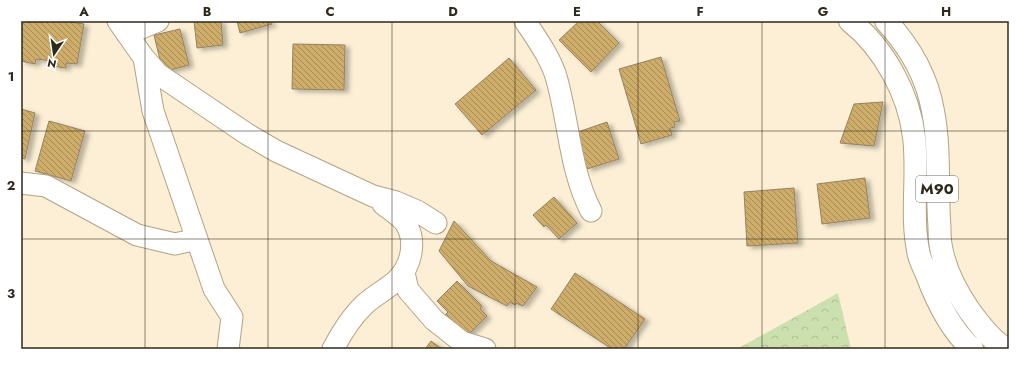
<svg xmlns="http://www.w3.org/2000/svg" width="1030" height="370" viewBox="0 0 1030 370" font-family="Jost,sans-serif">
  <defs>
    <pattern id="forest-crowns" width="20" height="18" patternUnits="userSpaceOnUse"><rect width="20" height="18" fill="#cce0af"/><path d="M2 6a3 3 0 1 1 6 0M12 15a3 3 0 1 1 6 0" fill="none" stroke="#b0c096"/></pattern>
    <pattern id="building-back-hatch" width="6" height="6" patternUnits="userSpaceOnUse"><rect width="6" height="6" fill="#ceac69"/><path d="M-1 5l2 2M0 0l6 6M5-1l2 2" fill="none" stroke="#a88c56"/></pattern>
    <filter id="shadow"><feDropShadow dx="4.5" dy="2.5" stdDeviation="2" flood-color="#0004"/></filter>
  </defs>
  <rect width="100%" height="100%" fill="#fcefd5"/>
  <path fill="url(#forest-crowns)" d="M838,293l13,56h-114z"/>
  <path fill="url(#building-back-hatch)" stroke="#928365" filter="url(#shadow)" d="M21,21h42l21,3 -7,40 -11,-1v5l-14,-2 1,-5 -17,-2 -1,5 -14,-3z
    M194,21h27l2,24 -26,3z
    M237,21h34l1,3 -32,9z
    M579,21h18l22,22 -28,29 -32,-32z
    M180,29l9,36 -26,7 -9,-37z
    M293,44l52,1 -1,45 -52,-1z
    M661,57l19,64 -6,1 1,5 -5,1 2,7 -31,9 -22,-75z
    M509,58l27,32 -54,45 -27,-31z
    M883,102l-9,44 -34,-3 14,-39z
    M21,109l14,4 -10,46 -4,-1z
    M49,121l36,10 -14,50 -36,-10z
    M607,122l12,37 -32,10 -12,-36z
    M865,178l5,40 -48,6 -5,-40z
    M794,188l4,55 -51,3 -3,-54z
    M554,197l23,26 -18,16 -13,-14 -2,2 -11,-12z
    M454,221l37,40 46,26 -14,19 -7,-3 -1,2 -5,-3 -3,4 -39,-20 -29,-35z
    M575,273l70,46 -21,30h-12l-61,-40z
    M457,281l25,25 -2,3 7,7 -21,21 -22,-21 4,-4 -11,-11z
    M431,341l11,8h-17z"/>
  <g fill="none" stroke-linecap="round" stroke-linejoin="round">
    <g stroke="#b3a385" stroke-width="23">
      <path id="minor" d="M118,21l26,37 14,16 89,60 29,17 97,45 23,6 21,9 19,12
        M525,21c12,18 27,39 32,59 12,44 13,90 34,131
        M127,34l31,-13
        M144,58l9,53 61,178 18,28 -4,32
        M21,183l25,3 91,49 38,9 22,-5
        M404,273l4,17 26,30 28,22 23,7
        M333,349c9,-17 18,-32 32,-45 10,-9 22,-15 32,-24 14,-14 20,-38 9,-56 -5,-8 -16,-14 -23,-20"/>
    </g>
    <g stroke="#b3a385" stroke-width="24">
      <path id="highway" d="M850,21c34,27 59,73 64,116 5,39 -4,79 5,118 2,7 5,13 8,20 10,27 23,54 45,74
        M886,21c24,26 41,55 47,90 7,36 4,72 6,109 1,8 0,18 2,27 4,23 15,44 28,63 10,14 22,30 37,39"/>
    </g>
    <use href="#minor" stroke="#fff" stroke-width="21"/>
    <use href="#highway" stroke="#fff" stroke-width="22"/>
  </g>
  <path fill="none" stroke="#2f291c" stroke-width="1" stroke-opacity="0.55" d="M145,21v328M268,21v328M392,21v328M515,21v328M638,21v328M762,21v328M885,21v328M21,131h988M21,239h988"/>
  <g text-anchor="middle" dominant-baseline="central" stroke-width="3" stroke-linejoin="round" paint-order="stroke">
    <rect fill="#fff" stroke="#6d6960" stroke-width="1" x="916" y="176" width="42" height="26" rx="3"/>
    <g font-size="15" font-weight="bold" fill="#2f291c">
      <text x="937" y="189">M90</text>
    </g>
  </g>
  <rect width="1030" height="370" fill="none" stroke="#ffffff" stroke-width="44"/>
  <g transform="translate(54 54) rotate(193)" stroke="#ffffff" stroke-width="3" paint-order="stroke">
  <path d="M0-3L7 15L0 10L-7 15Z" fill="#2f291c"/>
  <text y="-6" font-size="11" font-weight="bold" text-anchor="middle" fill="#2f291c">N</text>
  </g>
  <rect x="22" y="22" width="986" height="326" fill="none" stroke="#2f291c" stroke-width="1.5"/>
  <g font-size="13" text-anchor="middle" font-weight="bold" fill="#2f291c">
    <text x="84" y="16">A</text>
    <text x="207" y="16">B</text>
    <text x="330" y="16">C</text>
    <text x="453" y="16">D</text>
    <text x="577" y="16">E</text>
    <text x="700" y="16">F</text>
    <text x="823" y="16">G</text>
    <text x="946" y="16">H</text>
    <text x="11" y="81">1</text>
    <text x="11" y="190">2</text>
    <text x="11" y="298">3</text>
  </g>
</svg>
